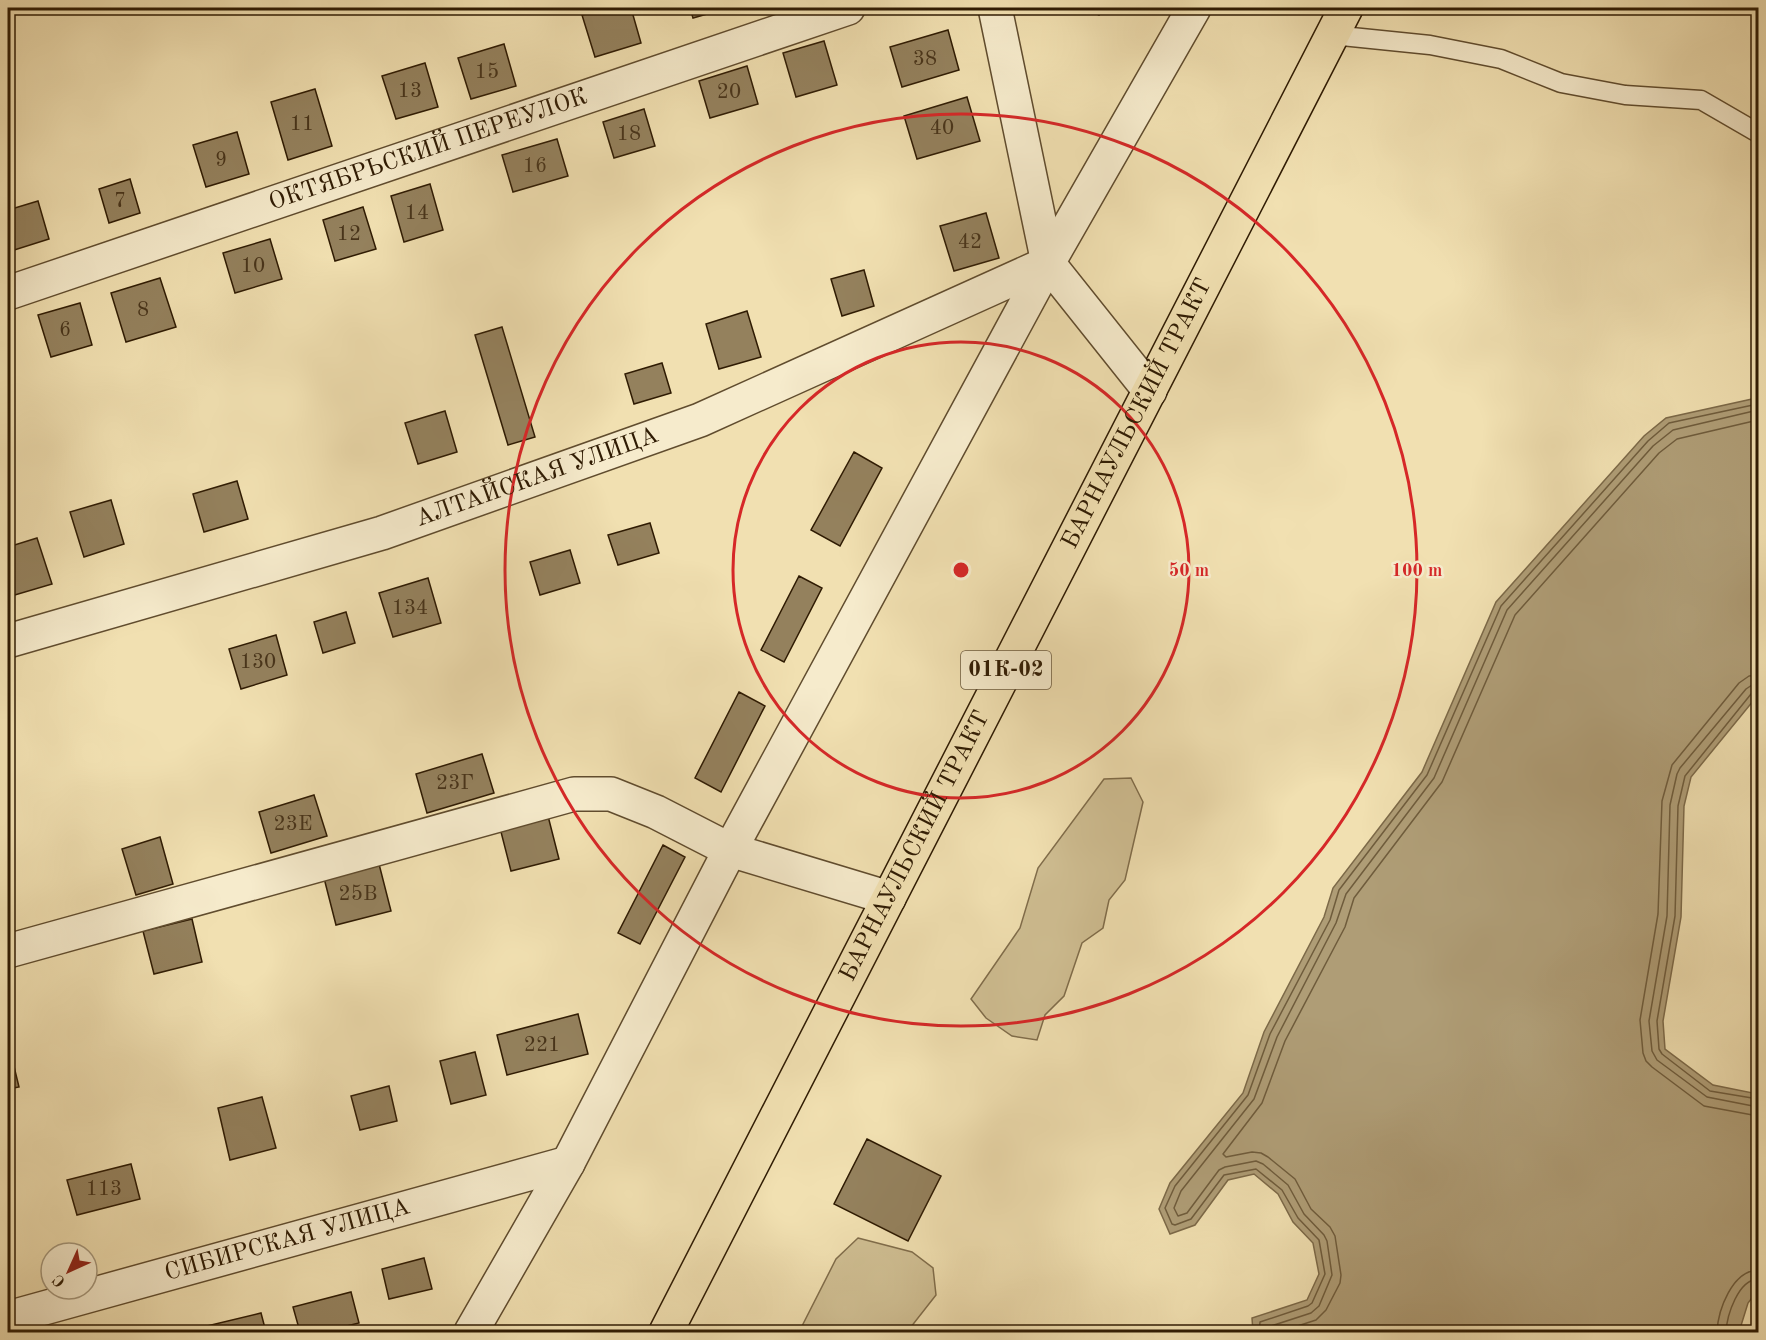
<svg xmlns="http://www.w3.org/2000/svg" width="1766" height="1340" viewBox="0 0 1766 1340" font-family="'Old Standard TT',serif">
  <rect width="100%" height="100%" fill="#f1e0b1"/>
  <filter id="stains"><feTurbulence type="fractalNoise" baseFrequency=".00333" numOctaves="4"/><feColorMatrix values="0 0 0 0 .2 0 0 0 0 .09 0 0 0 0 .02 0 0 0 .5 -.17"/></filter>
  <radialGradient id="worn" r=".72"><stop offset=".6" stop-color="#630" stop-opacity="0"/><stop offset="1" stop-color="#630" stop-opacity=".3"/></radialGradient>
  <path fill="#d0bf93" stroke="#806d4b" stroke-width="1.5" d="M1131,778l12,24 -18,78 -16,20 -6,28 -21,15 -18,53 -19,19 -8,25 -25,-4 -26,-18 -15,-19 49,-71 18,-60 66,-89z
    M858,1238l54,14 21,16 3,27 -29,37h-108l37,-73z"/>
  <path fill="#af9d76" stroke="#7c6948" stroke-width="1.5" d="M1758,395v300l-67,82 -7,29 -3,111 -18,104 2,28 48,36 45,9v196l-10,13 -9,29h-486l-1,-14 55,-18 12,-26 -6,-31 -20,-21 -15,-28 -24,-20 -26,6 -33,45 -25,9 -11,-25 11,-26 73,-90 21,-61 60,-115 9,-29 89,-116 74,-170 148,-166 22,-18 86,-19z"/>
  <g fill="none" stroke-linecap="round" stroke-linejoin="round">
    <path stroke="#6f5c3c" stroke-width="1.5" d="M1758,675l-9,1 -10,7 -67,82 -10,36 -4,113 -18,106 3,33 3,8 6,6 52,39 54,10
      M1758,684l-6,1 -6,4 -66,79 -3,6 -7,31 -3,111 -18,105 3,30 5,9 50,37 51,10
      M1758,692l-7,2 -66,82 -7,30 -3,110 -18,105 2,28 3,5 48,37 48,8
      M1259,1332l1,-10 48,-16 4,-3 13,-29 -6,-34 -21,-22 -16,-28 -26,-21 -32,6 -33,44 -16,6 -3,-1 -7,-16 10,-22 73,-91 22,-61 60,-114 9,-30 88,-115 74,-169 147,-165 21,-18 84,-18 5,-3
      M1266,1332l2,-5 43,-14 8,-7 13,-31 -5,-34 -3,-6 -20,-21 -16,-29 -25,-21 -7,-3 -31,6 -6,3 -32,43 -9,3 -4,-8 7,-17 73,-92 23,-62 59,-114 10,-29 88,-116 73,-168 146,-164 20,-16 85,-20
      M1279,1332l37,-12 10,-10 14,-27 1,-8 -6,-39 -5,-9 -19,-18 -16,-30 -27,-22 -7,-4 -9,-1 -26,5 -3,-3 39,-51 23,-62 60,-114 9,-29 88,-116 73,-167 144,-162 18,-14 81,-19
      M1717,1332c1,-22 15,-61 41,-62
      M1726,1332c1,-17 12,-52 32,-53"/>
  </g>
  <path fill="#94815d" stroke="#2f1b03" stroke-width="1.5" d="M608,8h23l10,35 -46,14 -13,-42z
    M690,8h38l-35,10z
    M1084,8h19l-4,7z
    M948,30l11,40 -57,17 -12,-40z
    M824,41l13,44 -41,12 -13,-44z
    M504,44l12,42 -45,13 -13,-41z
    M425,63l13,44 -42,12 -14,-43z
    M747,66l11,38 -48,14 -11,-37z
    M315,89l17,57 -44,14 -17,-58z
    M967,97l13,44 -63,18 -13,-43z
    M644,109l11,37 -41,12 -11,-36z
    M237,132l12,42 -43,13 -13,-42z
    M557,139l11,37 -55,16 -11,-37z
    M130,179l10,34 -31,10 -10,-34z
    M430,184l13,46 -39,12 -13,-46z
    M38,201l11,38 -41,13v-42z
    M363,207l13,42 -41,12 -12,-41z
    M986,213l13,45 -45,13 -14,-45z
    M270,239l12,40 -47,14 -12,-40z
    M864,270l10,36 -32,10 -11,-37z
    M160,278l16,49 -50,15 -15,-49z
    M80,303l12,42 -41,12 -13,-42z
    M747,311l14,46 -42,12 -13,-45z
    M502,327l33,110 -27,8 -33,-110z
    M662,363l9,30 -37,11 -9,-30z
    M445,411l12,41 -39,12 -13,-41z
    M854,452l28,16 -42,78 -29,-16z
    M237,481l11,38 -44,13 -11,-38z
    M111,500l13,44 -40,13 -14,-45z
    M650,523l9,30 -41,12 -10,-30z
    M37,538l15,46 -44,13v-50z
    M570,550l10,33 -40,12 -10,-33z
    M799,576l23,12 -38,74 -23,-12z
    M428,578l13,45 -48,14 -14,-44z
    M346,612l9,31 -32,10 -9,-31z
    M276,635l11,40 -46,14 -12,-40z
    M739,692l26,14 -44,86 -26,-14z
    M482,754l12,39 -67,20 -11,-39z
    M314,795l13,41 -56,17 -12,-41z
    M548,816l11,43 -48,12 -11,-43z
    M160,837l13,47 -37,11 -14,-46z
    M663,845l22,12 -45,87 -22,-11z
    M379,864l12,47 -55,14 -12,-47z
    M192,919l10,43 -48,12 -11,-43z
    M578,1014l10,40 -81,21 -10,-40z
    M8,1042l11,45 -11,2z
    M475,1052l11,43 -35,9 -11,-43z
    M389,1086l8,35 -37,9 -9,-34z
    M262,1097l14,51 -46,12 -12,-52z
    M867,1139l74,37 -33,65 -74,-37z
    M131,1164l9,35 -63,16 -10,-35z
    M424,1258l8,31 -43,10 -7,-30z
    M351,1292l8,31 -37,9h-22l-7,-25z
    M261,1313l5,19h-84z"/>
  <g fill="none" stroke-linecap="round" stroke-linejoin="round">
    <g stroke="#604c2e" stroke-width="21">
      <path id="service" d="M1332,35l98,10 71,14 60,24 64,12 76,5 57,33"/>
    </g>
    <g stroke="#604c2e" stroke-width="36">
      <g id="minor">
        <path d="M995,8l53,255 102,128"/>
        <path id="s1" d="M8,293l840,-285"/>
        <path id="s2" d="M8,641l374,-108 318,-113 348,-157"/>
        <path d="M8,951l566,-157h37l45,18 74,38 159,48"/>
        <path id="s3" d="M8,1318l560,-155"/>
        <path d="M471,1332l97,-169 162,-313 318,-587 146,-255"/>
      </g>
    </g>
    <g stroke="#2f1b03" stroke-width="36">
      <g id="primary">
        <path id="s4" d="M666,1332l680,-1324"/>
      </g>
    </g>
    <use href="#service" stroke="#f6ebcc" stroke-width="18"/>
    <use href="#minor" stroke="#f6ebcc" stroke-width="33"/>
    <use href="#primary" stroke="#f1e0b1" stroke-width="33"/>
  </g>
  <g fill="none" stroke="#d62828" stroke-width="3">
    <circle cx="961" cy="570" r="228"/>
    <circle cx="961" cy="570" r="456"/>
  </g>
  <g text-anchor="middle" dominant-baseline="central" stroke-width="5" stroke-linejoin="round" paint-order="stroke">
    <g font-size="21" fill="#48341a">
      <text x="925" y="59">38</text>
      <text x="487" y="72">15</text>
      <text x="410" y="91">13</text>
      <text x="729" y="92">20</text>
      <text x="302" y="124">11</text>
      <text x="942" y="128">40</text>
      <text x="629" y="134">18</text>
      <text x="221" y="160">9</text>
      <text x="535" y="166">16</text>
      <text x="120" y="201">7</text>
      <text x="417" y="213">14</text>
      <text x="349" y="234">12</text>
      <text x="970" y="242">42</text>
      <text x="253" y="266">10</text>
      <text x="143" y="310">8</text>
      <text x="65" y="330">6</text>
      <text x="410" y="608">134</text>
      <text x="258" y="662">130</text>
      <text x="455" y="783">23Г</text>
      <text x="293" y="824">23Е</text>
      <text x="358" y="894">25В</text>
      <text x="542" y="1045">221</text>
      <text x="104" y="1189">113</text>
    </g>
    <rect fill="#f6ebcc" stroke="#6b593f" stroke-width="1.5" x="961" y="651" width="90" height="38" rx="4.5"/>
    <g font-size="22" font-weight="bold" fill="#2f1b03">
      <text x="1006" y="670">01К-02</text>
    </g>
    <g font-size="24" fill="#2f1b03" stroke="#f6ebcc">
      <text stroke="none"><textPath href="#s1" startOffset="444">ОКТЯБРЬСКИЙ ПЕРЕУЛОК</textPath></text>
      <text stroke="none"><textPath href="#s4" startOffset="1032">БАРНАУЛЬСКИЙ ТРАКТ</textPath></text>
      <text stroke="none"><textPath href="#s2" startOffset="554">АЛТАЙСКАЯ УЛИЦА</textPath></text>
      <text stroke="none"><textPath href="#s4" startOffset="546">БАРНАУЛЬСКИЙ ТРАКТ</textPath></text>
      <text stroke="none"><textPath href="#s3" startOffset="290">СИБИРСКАЯ УЛИЦА</textPath></text>
    </g>
  </g>
  <circle cx="961" cy="570" r="9" fill="#d62828" stroke="#f6ebcc" stroke-width="3"/>
  <g font-size="18" text-anchor="middle" font-weight="bold" fill="#d62828" stroke="#f6ebcc" stroke-width="5" stroke-linejoin="round" paint-order="stroke">
    <text x="1189" y="576">50 m</text>
    <text x="1417" y="576">100 m</text>
  </g>
  <rect width="1766" height="1340" fill="none" stroke="#f1e0b1" stroke-width="30"/>
  <rect x="9" y="9" width="1748" height="1322" fill="none" stroke="#2f1b03" stroke-width="3"/>
  <rect x="15" y="15" width="1736" height="1310" fill="none" stroke="#2f1b03" stroke-width="1.5"/>
  <g transform="translate(69 1271) rotate(225)"><circle r="28" fill="#f6ebcc" stroke="#a6987c" stroke-width="1.5"/>
  <path d="M0-4.5L10 22L0 15L-10 22Z" fill="#8f2418"/>
  <text y="-9" font-size="16" font-weight="bold" text-anchor="middle" fill="#2f1b03">С</text>
  </g>
  <rect width="100%" height="100%" filter="url(#stains)"/>
  <rect width="100%" height="100%" fill="url(#worn)"/>
</svg>
